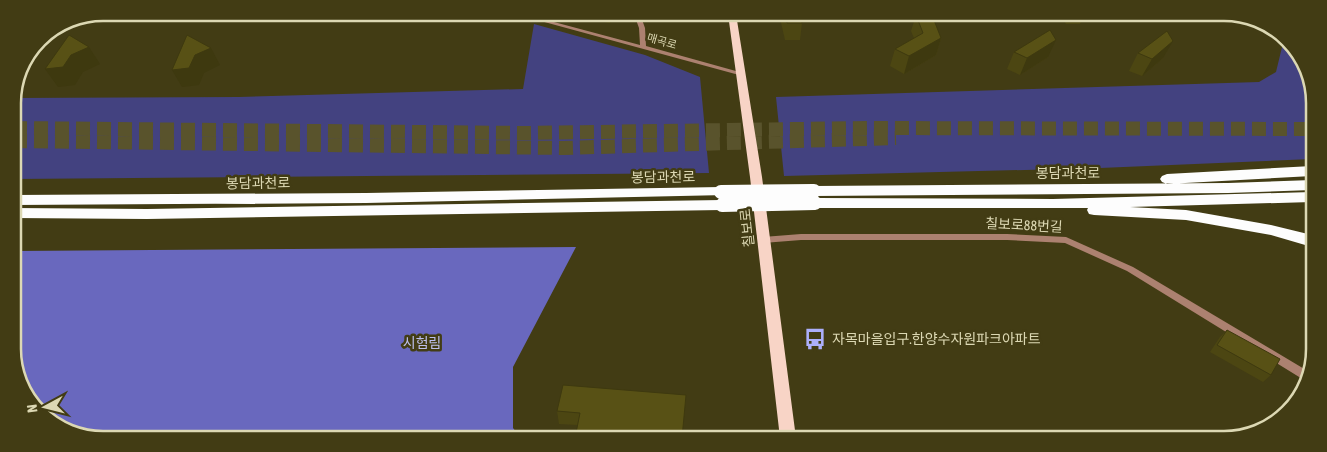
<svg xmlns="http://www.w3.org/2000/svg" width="1327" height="452" viewBox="0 0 1327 452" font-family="'Asap Condensed','Noto Sans KR',sans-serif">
  <rect width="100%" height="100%" fill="#423c14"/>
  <path fill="#434280" d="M534,24l111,31 55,22 9,96 -696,6v-81l226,-1 284,-8z
    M1284,39l8,4 21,43 -1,73 -212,9 -316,8 -8,-79 483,-15 17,-10z"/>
  <path fill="#6968be" d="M576,247l-63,120v61l7,9 -441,-1 -44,-27 -21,-43v-115z"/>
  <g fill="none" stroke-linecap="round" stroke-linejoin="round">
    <path stroke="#59532c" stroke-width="14" stroke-dasharray="14 7" stroke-linecap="butt" d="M13,128l511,5 343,-5 446,1
      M13,141l551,7 332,-10"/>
    <path fill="#ac8170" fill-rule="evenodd" d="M515,14h9l116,31 -1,-17 -5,-14h6l5,14 1,18 97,27 1,1 -1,1h-4z
      M801,234h206l59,3 67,30 178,106 -5,8 -2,-1 -177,-109 -62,-28 -58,-3h-206l-38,3 -4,-3 4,-3z"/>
    <path fill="#f8d4c6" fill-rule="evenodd" d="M728,14h8l26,163 34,261h-16l-30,-261z"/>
    <path fill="#fdfdfd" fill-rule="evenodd" d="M1312,166v10l-145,8 -5,-2 -2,-3 2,-3 5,-2z
      M1312,180v10l-84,3 -414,3 -5,-2 -2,-3 2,-3 5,-2 414,-3z
      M721,187l5,2 2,3 -2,3 -360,8 -353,2v-10l353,-2z
      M1312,192v10l-182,5 56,3 85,15 41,10v12l-41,-12 -85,-15 -92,-5 -5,-1 -2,-4 1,-2h-273l-5,-1 -2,-4 2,-4 5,-1 238,1z
      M722,200l5,1 2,4 -2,4 -5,1 -575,9 -134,-1v-10l134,1z"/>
    <path stroke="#fdfdfd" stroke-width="14" d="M721,192l93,-1
      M722,205l93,-2"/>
  </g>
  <path fill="#4c4612" d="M580,14h37l-7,9 -30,-5z
    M779,14h21l2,9 -2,17h-15z
    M916,15h32l-2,6h-12l7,17 -5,17 -32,19 -14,-8 5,-17 19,-11 -3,-7z
    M1060,15h24l-4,9h-14z
    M1215,16h21l-5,5z
    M1014,52l34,5 -28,18 -13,-6z
    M1138,53l25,5 -21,18 -13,-5z
    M1227,330l44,45 -8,7 -53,-30 10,-15z
    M686,395l-1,13 -107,17 -19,-1 -2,-13z"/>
  <path fill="#3e390f" d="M612,14h5l-7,9v-6z
    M941,38l-5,17 -32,19 5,-18z
    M1056,40l-8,17 -28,18 7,-17z
    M1173,41l-10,17 -21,18 10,-17z
    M89,47l11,17 -17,8 -8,13 -17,2 -13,-18 26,-14z
    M211,48l9,17 -16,8 -5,12 -17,2 -10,-17 23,-15z"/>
  <path fill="#585115" stroke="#3e390f" d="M595,14h17l-2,3z
    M785,14h15l2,9h-15z
    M916,15h16l9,23 -32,18 -14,-7 28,-16z
    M1050,30l6,10 -29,18 -13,-6z
    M1167,31l6,10 -21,18 -14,-6z
    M69,35l20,12 -18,8 -8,12 -18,2z
    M187,35l24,13 -16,7 -6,13 -17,2z
    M1227,330l53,29 -9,16 -54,-30z
    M563,385l123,10 -4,43h-107l5,-25 -23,-2z"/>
  <defs>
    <g id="bus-bare" transform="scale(1.725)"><path d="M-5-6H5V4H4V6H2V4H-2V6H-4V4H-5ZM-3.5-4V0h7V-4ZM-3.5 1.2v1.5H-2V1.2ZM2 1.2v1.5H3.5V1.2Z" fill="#acaffb" stroke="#423c14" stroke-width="2.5" paint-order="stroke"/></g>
  </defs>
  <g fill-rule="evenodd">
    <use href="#bus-bare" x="815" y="339"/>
  </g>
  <g text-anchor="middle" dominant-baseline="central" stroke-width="5" stroke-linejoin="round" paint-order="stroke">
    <g font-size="11" fill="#dcd8b3" stroke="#423c14">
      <text transform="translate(662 41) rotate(16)">매곡로</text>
    </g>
    <g font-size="14" fill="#dcd8b3" stroke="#423c14">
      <text x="1068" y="173">봉담과천로</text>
      <text transform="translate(663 177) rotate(-1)">봉담과천로</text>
      <text transform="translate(258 183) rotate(-1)">봉담과천로</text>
      <text transform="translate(1024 225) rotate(3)">칠보로88번길</text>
      <text transform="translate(747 228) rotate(-96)">칠보로</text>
    </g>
    <g font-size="14" fill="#dcd8b3" stroke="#423c14" text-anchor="start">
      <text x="832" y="339">자목마을입구.한양수자원파크아파트</text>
    </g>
    <g font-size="14" fill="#bcbfed" stroke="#423c14">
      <text x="422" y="343">시험림</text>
    </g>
  </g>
  <path d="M0 0H1327V452H0ZM103 21H1224A82 82 0 0 1 1306 103V349A82 82 0 0 1 1224 431H103A82 82 0 0 1 21 349V103A82 82 0 0 1 103 21Z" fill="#423c14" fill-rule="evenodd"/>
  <path fill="none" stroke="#dcd8b3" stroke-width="2.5" d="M103 21H1224A82 82 0 0 1 1306 103V349A82 82 0 0 1 1224 431H103A82 82 0 0 1 21 349V103A82 82 0 0 1 103 21Z"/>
  <g transform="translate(45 407) rotate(263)" stroke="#423c14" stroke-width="4" paint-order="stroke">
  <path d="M0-4L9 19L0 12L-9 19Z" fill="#dcd8b3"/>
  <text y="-8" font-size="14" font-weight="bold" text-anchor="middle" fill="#dcd8b3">N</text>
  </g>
</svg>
